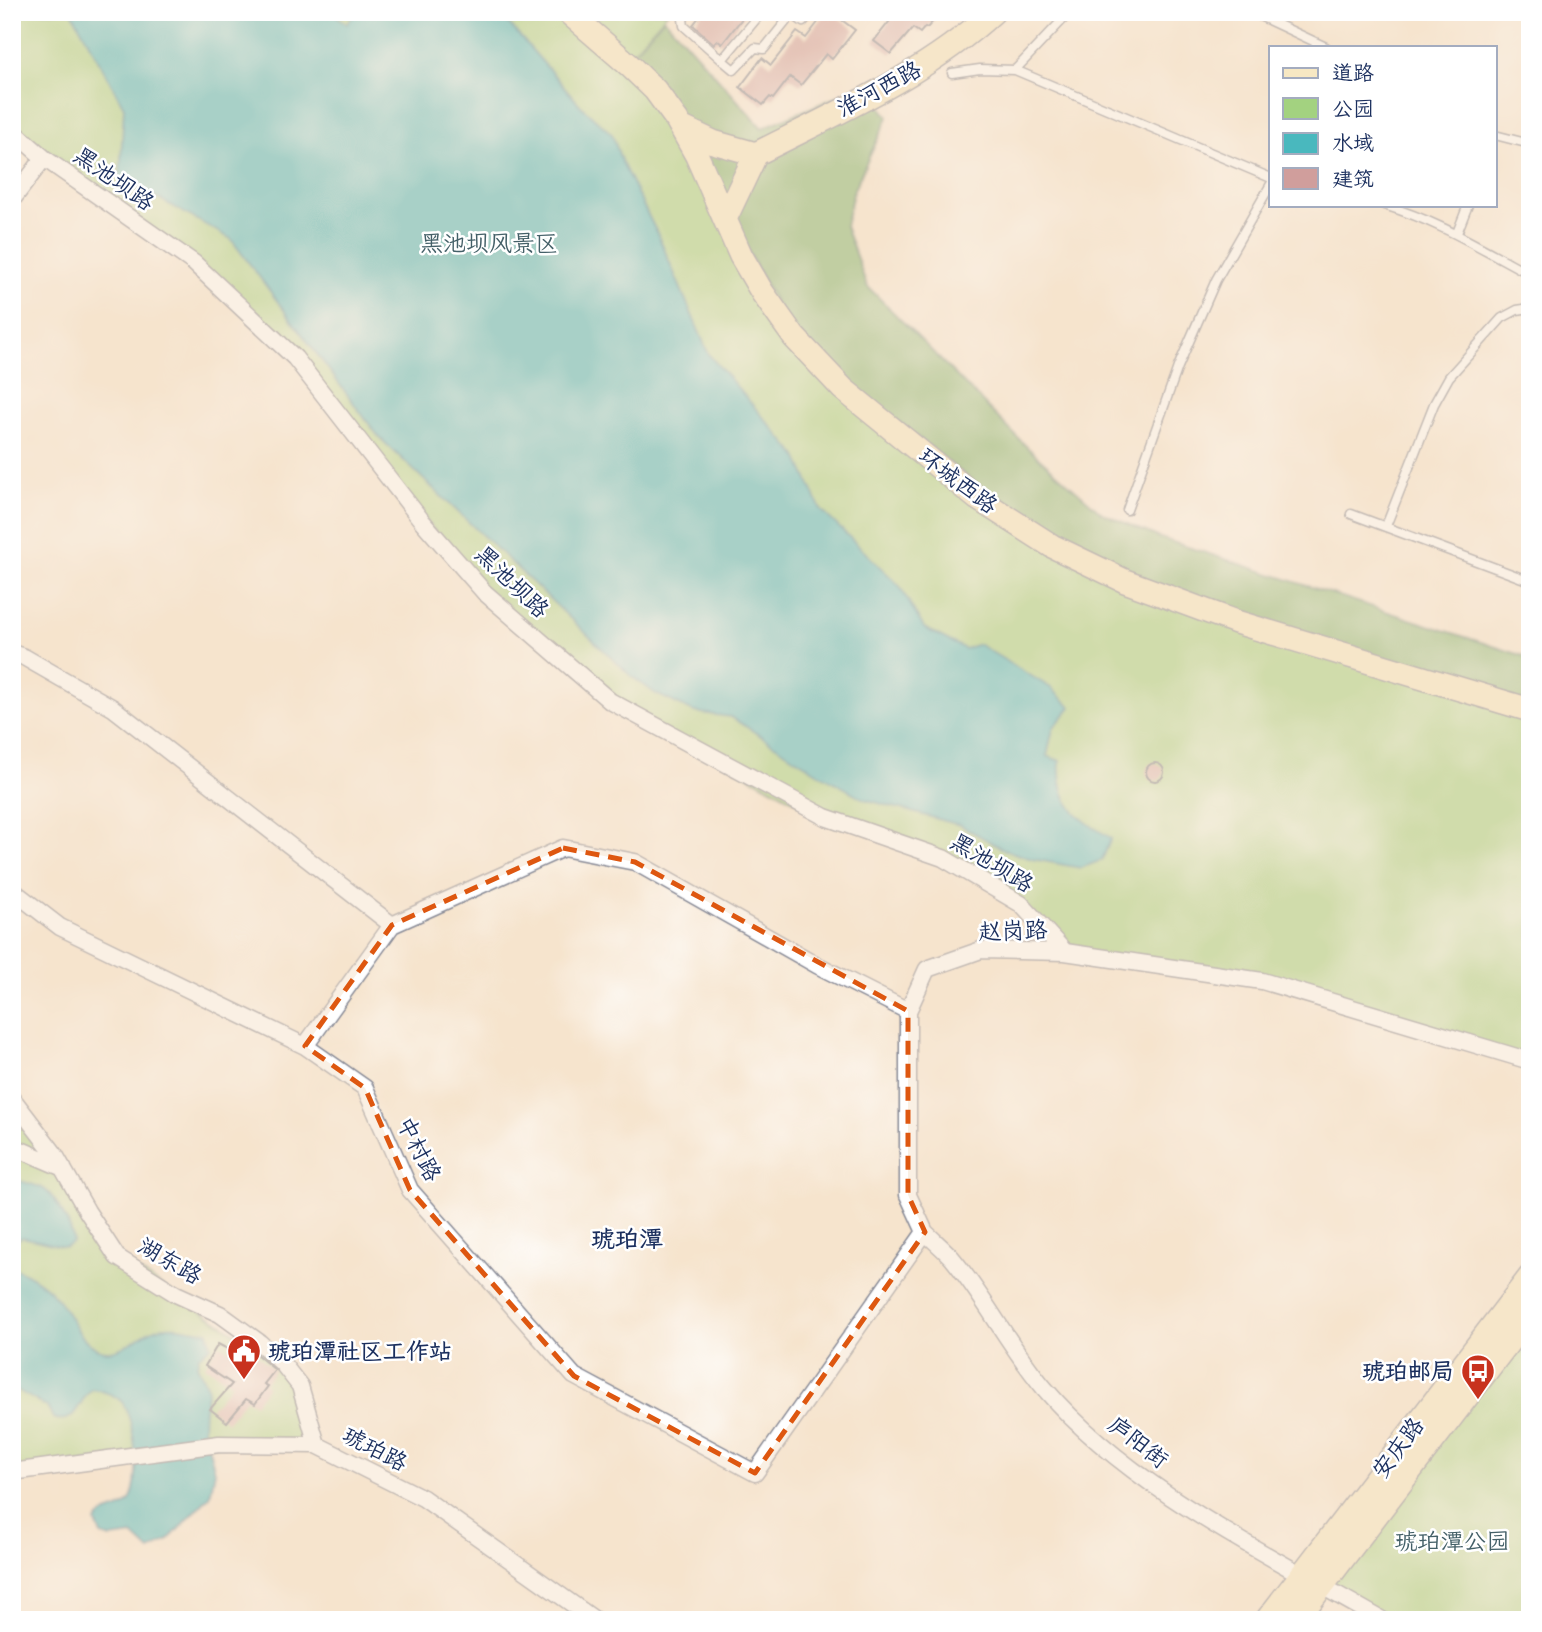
<svg xmlns="http://www.w3.org/2000/svg" width="1542" height="1632" viewBox="0 0 1542 1632" font-family="'Comic Neue','LXGW WenKai TC',sans-serif">
  <rect width="100%" height="100%" fill="#fff"/>
  <filter id="ink" filterUnits="userSpaceOnUse"><feTurbulence type="fractalNoise" baseFrequency=".0143" numOctaves="2"/><feDisplacementMap in="SourceGraphic" scale="14" xChannelSelector="R" yChannelSelector="G"/><feConvolveMatrix kernelMatrix="1 2 1 2 8 2 1 2 1" color-interpolation-filters="sRGB"/></filter>
  <filter id="wash" filterUnits="userSpaceOnUse"><feTurbulence type="fractalNoise" baseFrequency=".00686" numOctaves="4" result="noise"/><feDisplacementMap in="SourceGraphic" scale="28" xChannelSelector="R" yChannelSelector="G"/><feGaussianBlur stdDeviation="1.57" result="paint"/><feColorMatrix in="noise" values="0 0 0 0 0 0 0 0 0 0 0 0 0 0 0 0 0 1.4 0 .05"/><feComposite in="paint" operator="in"/></filter>
  <g filter="url(#wash)">
    <rect width="100%" height="100%" fill="#f6e4cd"/>
    <path fill="#a3d280" stroke="#5f806f" stroke-width="2" d="M12,12h656l-43,49 327,418 578,231v351l-268,-80 -197,-29 -44,-48 -78,-46 -118,-41 -215,-116 -126,-109 -189,-234 -101,-95 -182,-133z
      M12,1098l105,159 165,106 35,82 -98,-1 -207,28z
      M1530,1314v306h-148l-60,-35z"/>
    <path fill="#82b46e" stroke="#4e7266" stroke-width="2" d="M664,18l98,110 103,-43 23,32 -34,72 -9,37 22,60 161,162 74,65 58,25 370,120v52l-294,-88 -184,-76 -258,-209 -97,-181 -72,-95z"/>
    <path fill="#49b8be" stroke="#32748e" stroke-width="2" d="M72,12h260l15,12 9,-12h138l17,14 70,80 31,28 10,29 36,72 51,120 88,101 24,54 78,75 25,43 41,21 13,-5 73,44 20,19 -18,21 -6,28 13,5c-3,41 17,58 51,77l-9,22 -21,8 -49,-9 -27,-9 -45,-25 -96,-26 -47,-27 -86,-55 -37,-5 -38,-18 -25,-18 -252,-239 -148,-198 -111,-62 4,-70z
      M20,1181c7,2 15,4 22,7 12,6 31,40 31,54l-8,5 -43,-10 -10,7v-60z
      M12,1267c18,8 35,18 47,34 12,16 22,43 42,49 18,6 37,-15 54,-21 16,-6 37,1 53,3l3,14 -12,10 -2,9 11,24 -4,19 -1,20 12,43 -5,25 -42,44 -18,11 -17,-16 -22,3 -10,-3 -5,-13c7,-13 22,-9 32,-19 15,-16 7,-84 -6,-101 -6,-7 -21,-12 -30,-13 -15,11 -14,37 -39,29l-6,-11 -35,-20z"/>
    <g id="blocks">
      <path fill="#d09e9c" d="M703,12h44l-25,32 -5,-4 -3,4 -21,-19z
        M826,12h5l24,18 -23,29 -6,-5 -25,31 -11,-8 -17,22 -3,-2 -7,8 -23,-18 22,-29 9,7 26,-33 9,6z
        M897,12h39l-3,4 3,2 -9,10 -2,-1 -5,6 -7,-5 -22,26 -17,-13z
        M1146 772a9 9 0 1 1 18 0a9 9 0 1 1-18 0Z
        M218,1344l19,10 7,-10 31,26 -11,14 4,2 -13,18 -9,-5 -19,23 -17,-13 22,-25 -27,-18z"/>
    </g>
  </g>
  <g filter="url(#ink)">
    <use href="#blocks" fill-opacity="0" stroke="#888a96" stroke-width="2"/>
    <g fill="none" stroke-linecap="round" stroke-linejoin="round">
      <g stroke="#888a96" stroke-width="11">
        <path id="lane" d="M688,12l-5,7 1,7 38,34
          M762,12l-40,48 12,10 21,-22 9,1 28,-35 11,8 9,-10
          M1251,12l75,35
          M1015,70l55,-58
          M952,73l28,-4 35,1 256,108
          M1495,135l35,9
          M1384,205c56,17 95,42 146,69
          M1457,233l11,-28
          M1127,510l51,-143 38,-87 55,-96
          M1351,514l179,67
          M1386,526l48,-122 15,-27 53,-59 15,-8 13,-2"/>
      </g>
      <g stroke="#888a96" stroke-width="19">
        <path id="street" d="M12,130l32,28 150,105 101,95 127,163 62,71 126,109 215,116 118,41 78,46 44,48
          M12,200l32,-42
          M12,653l12,4 89,51 279,217 171,-77 72,14 182,103 91,46
          M12,890l48,37 245,119 60,42 45,102 164,186 181,97 170,-241 -17,-37v-184l19,-42 54,-19 84,2 197,29 268,80
          M305,1046l87,-121
          M12,1098l42,55 33,58 30,46 59,37 44,20 40,29 22,20 18,23 17,59
          M12,1146l51,22
          M925,1232c9,9 19,17 27,26 34,41 58,90 93,131 85,100 223,165 337,231
          M12,1472l207,-28 98,1 106,53 172,122"/>
      </g>
      <g stroke="#888a96" stroke-width="26">
        <path id="secondary" d="M568,12l61,53 26,25 22,30 20,36 44,100 21,36 32,45 49,52 134,109 75,48 73,35 111,41 294,88
          M681,127l32,15 43,12
          M756,154c82,-42 169,-79 237,-142
          M725,219l31,-65
          M1267,1620l263,-343
          M1296,1620l234,-306"/>
      </g>
      <use href="#lane" stroke="#fff" stroke-width="8"/>
      <use href="#street" stroke="#fff" stroke-width="16"/>
      <use href="#secondary" stroke="#f7e8c3" stroke-width="23"/>
    </g>
  </g>
  <path d="M0 0H1542V1632H0ZM563,848l72,14 273,149v184l17,37 -170,241 -181,-97 -164,-186 -45,-102 -60,-42 87,-121z" fill="#f6e4cd" fill-opacity=".55" fill-rule="evenodd"/>
  <path fill="none" stroke="#de5710" stroke-width="5" stroke-dasharray="14 9" stroke-linejoin="round" d="M563,848l72,14 273,149v184l17,37 -170,241 -181,-97 -164,-186 -45,-102 -60,-42 87,-121z"/>
  <defs>
    <g id="civic-pin" transform="scale(1.75)"><path d="M0 17L-7.5 6A9.5 9.5 0 1 1 7.5 6Z" fill="#c8321e" stroke="#fff"/><path d="M-.6-6.5H3V-4.5H.6V-3L4-1V1h2V6H-6V1h2V-1L-.6-3ZM-1.2 2.5V6h2.4V2.5Z" fill="#fff"/></g>
    <g id="bus-pin" transform="scale(1.75)"><path d="M0 17L-7.5 6A9.5 9.5 0 1 1 7.5 6Z" fill="#c8321e" stroke="#fff"/><path d="M-5-6H5V4H4V6H2V4H-2V6H-4V4H-5ZM-3.5-4V0h7V-4ZM-3.5 1.2v1.5H-2V1.2ZM2 1.2v1.5H3.5V1.2Z" fill="#fff"/></g>
  </defs>
  <g fill-rule="evenodd">
    <use href="#civic-pin" x="244" y="1351"/>
    <use href="#bus-pin" x="1478" y="1371"/>
  </g>
  <g text-anchor="middle" dominant-baseline="central" stroke-width="5" stroke-linejoin="round" paint-order="stroke">
    <g font-size="23" fill="#1b2f5e" stroke="#fff">
      <text transform="translate(879 89) rotate(-28)">淮河西路</text>
      <text transform="translate(114 179) rotate(35)">黑池坝路</text>
      <text transform="translate(958 481) rotate(37)">环城西路</text>
      <text transform="translate(512 582) rotate(44)">黑池坝路</text>
      <text transform="translate(992 863) rotate(31)">黑池坝路</text>
      <text transform="translate(1013 931) rotate(-2)">赵岗路</text>
      <text transform="translate(419 1149) rotate(63)">中村路</text>
      <text transform="translate(170 1261) rotate(30)">湖东路</text>
      <text transform="translate(1138 1442) rotate(38)">庐阳街</text>
      <text transform="translate(1398 1448) rotate(-53)">安庆路</text>
      <text transform="translate(375 1449) rotate(27)">琥珀路</text>
    </g>
    <g font-size="23" fill="#446068" stroke="#fff">
      <text x="489" y="243">黑池坝风景区</text>
      <text x="1452" y="1541">琥珀潭公园</text>
    </g>
    <g font-size="23" font-weight="bold" fill="#1b2f5e" stroke="#fff" text-anchor="start">
      <text x="268" y="1351">琥珀潭社区工作站</text>
      <text x="1454" y="1371" text-anchor="end">琥珀邮局</text>
    </g>
    <g font-size="24" font-weight="bold" fill="#1b2f5e" stroke="#fff">
      <text x="627" y="1239">琥珀潭</text>
    </g>
  </g>
  <rect width="1542" height="1632" fill="none" stroke="#fff" stroke-width="42"/>
  <rect x="1269" y="46" width="228" height="161" fill="#ffffff" stroke="#a4acbf" stroke-width="2"/>
  <rect x="1283" y="68" width="35" height="10" fill="#f7e8c3" stroke="#a4acbf" stroke-width="2"/>
  <text x="1332" y="80" font-size="21" fill="#1b2f5e">道路</text>
  <rect x="1283" y="98" width="35" height="21" fill="#a3d280" stroke="#a4acbf" stroke-width="2"/>
  <text x="1332" y="116" font-size="21" fill="#1b2f5e">公园</text>
  <rect x="1283" y="133" width="35" height="21" fill="#49b8be" stroke="#a4acbf" stroke-width="2"/>
  <text x="1332" y="150" font-size="21" fill="#1b2f5e">水域</text>
  <rect x="1283" y="168" width="35" height="21" fill="#d09e9c" stroke="#a4acbf" stroke-width="2"/>
  <text x="1332" y="186" font-size="21" fill="#1b2f5e">建筑</text>
</svg>
